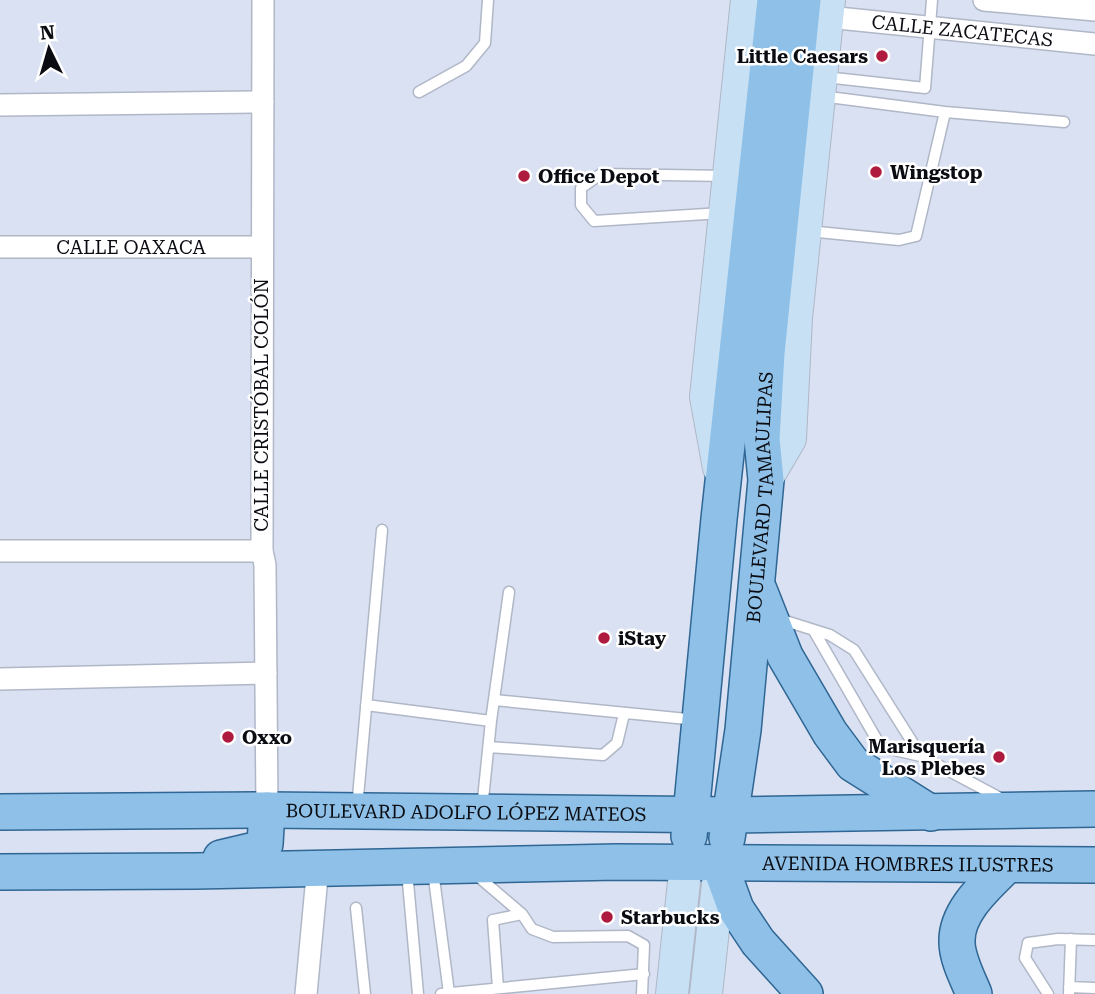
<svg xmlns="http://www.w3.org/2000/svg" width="1095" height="994" viewBox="0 0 1095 994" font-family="'Roboto Serif',serif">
  <rect width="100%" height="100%" fill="#d9e1f2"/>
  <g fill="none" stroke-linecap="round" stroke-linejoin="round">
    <g stroke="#b0b7c7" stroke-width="13">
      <path id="lane" d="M825,77l100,11 7,-88
        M419,92l47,-26 19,-23 3,-43
        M821,96l124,16 119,10
        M722,213l-128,8 -13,-16v-17l20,-14 127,2
        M808,231l91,9 17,-4 29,-124
        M779,619l51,16 24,15 67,106 81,43
        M814,631l67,116 40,9
        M494,700l203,20
        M366,705l125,16 18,-129
        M489,747l114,8 14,-12 7,-29
        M357,808l25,-278
        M482,809l9,-88
        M407,871l11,123
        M433,871l16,122
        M474,873l48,41 10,15 21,8 75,-1 16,9 -2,49
        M356,908l9,86
        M1069,987l26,1
        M498,988l-5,-68 29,-6
        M441,994l203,-20
        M1048,994l-23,-36 3,-15 30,-4 37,1
        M1069,994l2,-55"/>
    </g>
    <g stroke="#b0b7c7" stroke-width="24">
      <g id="street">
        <path d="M263,0l-1,551 3,14 2,245"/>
        <path d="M984,0l111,10"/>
        <path id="s1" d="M828,17l267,27"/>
        <path d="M0,105l263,-3"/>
        <path id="s2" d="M0,247h261"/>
        <path d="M0,551h262"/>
        <path d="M0,679l266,-6"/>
        <path d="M306,994l12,-128"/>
      </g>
    </g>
    <g stroke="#b0b7c7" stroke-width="34">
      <path id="secondary" d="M719,468l-13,-71 41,-397
        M766,480l24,-41 6,-121 33,-318
        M672,994l14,-131
        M706,994l14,-129"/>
    </g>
    <g stroke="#2f6693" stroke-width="38">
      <g id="primary">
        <path d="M759,590l26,66 45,77 23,31 78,49"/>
        <path id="s3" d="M0,812l267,-2 466,5 362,-6"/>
        <path d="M689,836l30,-317 56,-519"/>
        <path id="s4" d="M727,838l16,-108 23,-250 -4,-41 5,-86 36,-353"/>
        <path d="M221,858l38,-9 6,-5 2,-34"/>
        <path d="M720,865l16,44 22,33 47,52"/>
        <path id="s5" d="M0,872l196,-1 421,-9 478,3"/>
        <path d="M974,994c-6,-15 -17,-35 -17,-52 -1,-31 30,-57 50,-77"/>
      </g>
    </g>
    <use href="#lane" stroke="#fff" stroke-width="10"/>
    <use href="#street" stroke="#fff" stroke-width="21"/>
    <use href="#secondary" stroke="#c7e0f4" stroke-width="32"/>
    <use href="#primary" stroke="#8ec0e8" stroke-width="35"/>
  </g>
  <g fill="#af1b3f" stroke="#fff" stroke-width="2.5">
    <circle cx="882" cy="56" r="7"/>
    <circle cx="876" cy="172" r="7"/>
    <circle cx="524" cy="176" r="7"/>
    <circle cx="604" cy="638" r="7"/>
    <circle cx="228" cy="737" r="7"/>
    <circle cx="999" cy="757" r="7"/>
    <circle cx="607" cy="917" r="7"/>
  </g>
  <g text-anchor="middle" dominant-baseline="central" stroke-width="5" stroke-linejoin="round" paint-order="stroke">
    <g font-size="19" fill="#0a0c12" stroke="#fff">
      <text stroke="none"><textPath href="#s1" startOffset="135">CALLE ZACATECAS</textPath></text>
      <text stroke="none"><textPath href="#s2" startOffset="131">CALLE OAXACA</textPath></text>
      <text transform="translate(261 405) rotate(-90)">CALLE CRISTÓBAL COLÓN</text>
      <text stroke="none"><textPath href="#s4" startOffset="343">BOULEVARD TAMAULIPAS</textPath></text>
      <text stroke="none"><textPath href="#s3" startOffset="466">BOULEVARD ADOLFO LÓPEZ MATEOS</textPath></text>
      <text stroke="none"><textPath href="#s5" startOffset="908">AVENIDA HOMBRES ILUSTRES</textPath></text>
    </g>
    <g font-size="19" font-weight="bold" fill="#0a0c12" stroke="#fff" text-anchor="start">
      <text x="868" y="56" text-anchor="end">Little Caesars</text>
      <text x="890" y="172">Wingstop</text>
      <text x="538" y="176">Office Depot</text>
      <text x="618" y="638">iStay</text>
      <text x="242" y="737">Oxxo</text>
      <text x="985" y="746" text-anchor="end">Marisquería<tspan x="985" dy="22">Los Plebes</tspan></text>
      <text x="621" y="917">Starbucks</text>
    </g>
  </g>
  <g transform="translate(49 49) rotate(355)" stroke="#ffffff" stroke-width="5" paint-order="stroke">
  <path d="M0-5L12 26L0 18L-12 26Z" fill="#0a0c12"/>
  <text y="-10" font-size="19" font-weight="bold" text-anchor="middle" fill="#0a0c12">N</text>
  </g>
</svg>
